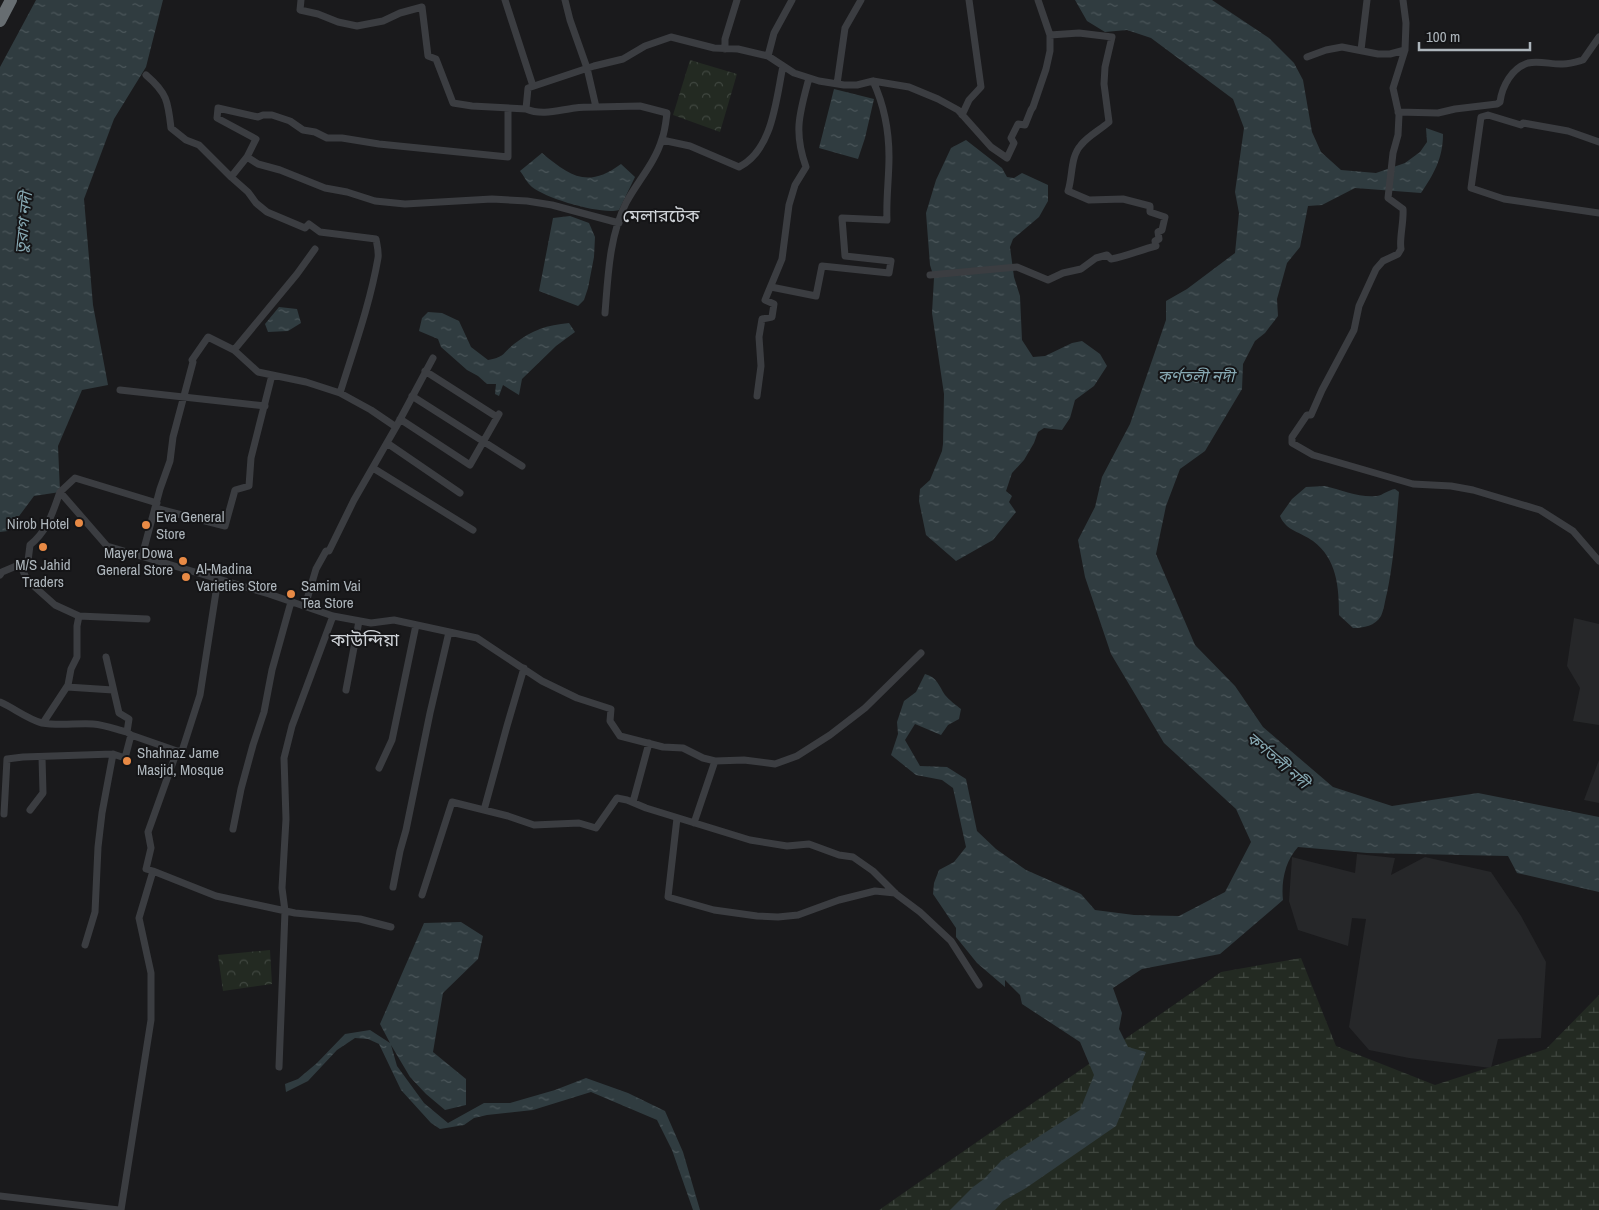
<svg xmlns="http://www.w3.org/2000/svg" width="1599" height="1210" viewBox="0 0 1599 1210" font-family="'Archivo Narrow','Noto Sans Bengali',sans-serif">
  <defs>
    <pattern id="wetland-marsh" width="20" height="14" patternUnits="userSpaceOnUse" patternTransform="scale(1.25)"><rect width="20" height="14" fill="#232a22"/><path d="M1 5h8M5 5V1M11 12h8M15 12V8" fill="none" stroke="#404740"/></pattern>
    <pattern id="park-crowns" width="20" height="18" patternUnits="userSpaceOnUse" patternTransform="scale(1.25)"><rect width="20" height="18" fill="#232a22"/><path d="M2 6a3 3 0 1 1 6 0M12 15a3 3 0 1 1 6 0" fill="none" stroke="#404740"/></pattern>
    <pattern id="water-ripples" width="26" height="14" patternUnits="userSpaceOnUse" patternTransform="scale(1.25)"><rect width="26" height="14" fill="#303c40"/><path d="M2 4q2-2 4 0t4 0M15 11q2-2 4 0t4 0" fill="none" stroke="#4b565a"/></pattern>
  </defs>
  <rect width="100%" height="100%" fill="#1a1a1c"/>
  <path fill="#262729" d="M1574,618l25,6v101l-26,-4 7,-33 -13,-22z
    M1599,760v43l-15,-3z
    M1357,854l38,4 -4,17 34,-18 66,15 30,44 25,46 -5,76 -43,1 -7,29 -82,-10 -40,-8 -20,-23 17,-108 -14,-1 -4,28 -50,-16 -9,-29 3,-44 63,16z"/>
  <path fill="url(#wetland-marsh)" d="M1301,958l35,88 99,39 111,-36 53,-54v215h-720l342,-238z"/>
  <path fill="url(#park-crowns)" d="M690,60l47,14 -17,58 -47,-17z
    M270,950l2,34 -49,7 -5,-36z"/>
  <path fill="url(#water-ripples)" d="M36,0h127l-17,67 -32,52 -30,80 9,106 15,80 -26,5 -24,56 2,46 -26,4 -26,35 -8,1v-465z
    M1075,0h137l57,38 25,25 9,17 9,52 9,20 20,18 35,3 29,-10 15,-11 7,-10 -1,-14 17,6c0,24 -9,40 -22,59l-66,-5 -33,17 -14,1 -8,41 -13,16 -10,36 1,17 -13,17 -10,8 -12,23 -1,25 -37,62 -25,18 -14,37 -10,48 39,91 40,41 28,41 70,60 59,19 86,-13 121,24v75l-82,-19 -9,-17 -141,-3 -69,-6c-13,14 -17,35 -15,53l-63,54 -78,15 -29,19 9,25 -3,16 9,18 18,5 -30,74 -90,62 -23,13 -8,9h-45l23,-23 11,-8 17,-18 79,-51 14,-35 -14,-33 -58,-38 -2,-9 -15,-15v7l-28,-24 -21,-26v-9l-23,-34 1,-11 5,-13 15,-8 12,-15 -13,-59 -11,-8 -26,-5 -25,-20 7,-21 -1,-12 7,-21 12,-9 9,-18c12,3 14,12 20,21 4,5 11,10 16,14l-2,10 -11,6 -7,10 -26,-11 -10,16 15,26 27,1 19,12 11,52 19,18 30,21 55,24 14,16 39,5 45,1 46,-24 26,-50 -15,-33 -72,-66 -53,-89 -26,-77 -7,-37 17,-33 7,-30 28,-53 36,-104v-19l21,-12 48,-36 4,-40 -4,-21 9,-64 -11,-29 -82,-61 -24,-8 -22,2 -18,-11z
    M834,89l40,10 -9,39 -7,21 -39,-11z
    M966,140l36,28 5,9 7,1 8,-5 26,12v16l-9,16 -26,22 -3,8 4,30 6,19 2,44 11,17 12,-1 27,-13 10,-2 18,13 7,12 -13,20 -19,14 -5,18 -8,12 -18,-2 -6,4 -4,11 -10,17 -12,13 -6,18 6,5 -3,6 7,10 -23,28 -37,21 -30,-26 -7,-34 1,-12 10,-9 12,-29 1,-7 1,-50 -12,-81 2,-35 -4,-13 -4,-52 10,-33 15,-32z
    M542,153c28,23 45,36 79,11l14,13 -16,33c-17,5 -72,-11 -87,-23 -5,-4 -8,-11 -12,-16z
    M570,216l19,7 6,14 -1,20 -6,31 -4,12 -6,6 -39,-15 14,-73z
    M279,307l18,2 4,14 -13,8 -20,1 -3,-8z
    M428,312l14,1 17,8 12,26 17,13c17,-3 14,-6 26,-16 18,-14 33,-19 55,-21l6,9 -19,14 -34,33 -3,16 -16,-10 -4,11 -4,-2 1,-10h-9l-9,-8 -11,-6 -26,-23 -3,-8 -19,-8 3,-13z
    M1325,486c16,4 35,12 52,10 6,-1 11,-6 18,-7l4,3c-3,34 -5,68 -12,101 -2,7 -3,17 -6,23 -6,10 -17,12 -28,12l-14,-13c0,-28 -2,-56 -26,-74 -12,-9 -27,-10 -33,-25l12,-17 14,-12z
    M461,922l22,14 -5,23 -35,34 -10,59 33,27v26l-21,5 -19,-16 -16,-17 -19,-32 6,21 27,37 24,20 36,-20h26l45,-13 31,-12 42,15 37,18 18,41 17,58h-7l-21,-60 -15,-30 -66,-28 -58,18 -46,5 -13,3 -10,7 -24,4 -9,-6 -30,-33 -22,-46 -11,-5 -13,-1 -18,12 -29,31 -22,11 -1,-8 13,-5 19,-16 28,-29 25,-4 20,13 -10,-19 44,-101z"/>
  <g fill="none" stroke-linecap="round" stroke-linejoin="round">
    <path stroke="#3b3d41" stroke-width="7" d="M301,0l-1,10 18,4 20,8 19,4 26,-5 17,-8 22,-6 6,49 8,3 17,44 19,3 54,3 2,-21 66,-22 29,-7 22,-13 26,-9 43,11 24,1 30,7 26,17 25,8 25,4h13l16,-4 36,6 29,12 20,11 33,37 16,11 7,-15 -3,-5 7,-14 7,1 6,-15 2,-3 13,-38 4,-18v-16l29,-2 33,4 -7,30 -1,17 5,38c-9,8 -21,14 -28,23 -11,12 -8,31 -13,46l21,9 34,-1 27,7v6l15,5 -3,13 -4,2 1,7 -4,2 1,5c-16,4 -29,10 -45,13l-4,-4 -11,3 -15,11 -18,4 -15,7 -31,-13 -87,8
      M505,0l28,86
      M1038,0l12,35
      M1403,0l3,23 -1,27 -12,38 6,27 -1,20 -5,18 -5,45 15,11c1,13 -4,30 -2,40l-3,5 -15,7 -7,8 -17,37 -5,24 -32,60 -11,25h-4l-15,22v6l21,12 100,29 38,2 22,4 67,20 33,21 26,30
      M725,49v-10l12,-39
      M1361,50l6,-50
      M768,56l6,-23 18,-33
      M1307,57l19,-7 16,-3 36,7h12l15,-4
      M146,75c21,18 22,26 25,53l15,12 13,5 32,32
      M837,84l8,-56 16,-28
      M596,107l44,-1 27,7c-1,8 -2,18 -5,26 -7,24 -25,43 -36,64 -17,34 -18,74 -21,110
      M526,109c16,7 33,1 49,-1 7,-1 14,-1 21,-1l-9,-39 -17,-48 -5,-20
      M1398,112l40,1 17,-4 42,-5 3,-2c2,-16 12,-34 28,-39 11,-3 25,2 35,1 7,0 13,-2 20,-4l16,-23
      M962,115l7,-15 12,-13 -12,-87
      M662,140l28,6 49,21c34,-17 37,-68 44,-101
      M1599,142l-31,-11 -45,-8 -2,2 -33,-10 -7,2 -10,71 33,11 95,14
      M247,157l11,7 22,6 45,18 22,4 28,9 30,3 87,-5 35,2 25,4 67,18
      M771,287l45,9 6,-30 67,7 2,-12 -46,-5 -3,-38 45,2c-1,-21 2,-42 2,-63 0,-26 -5,-52 -16,-76
      M234,350l63,-76 18,-25
      M425,371l72,46
      M120,390l145,16
      M340,393c14,-45 30,-89 38,-135 1,-6 -1,-13 -2,-19l-56,-7 -11,-8 -4,4 -38,-16 -11,-9 -8,-11 -17,-15 16,-20 9,-18 -39,-21 1,-10 40,9 5,-2h9l18,6 13,9 12,2 12,6h15l37,6 129,13v-49
      M412,396l110,70
      M757,396l4,-30 -2,-29 3,-18 10,-2 2,-13 -9,-4 17,-41 7,-54 6,-20 11,-18c-13,-36 -6,-55 3,-89
      M400,419l70,46 29,-51
      M387,443l73,50
      M373,468l100,62
      M60,492l15,-14 82,25
      M155,508l70,18 10,-36 14,-4 2,-28 21,-83
      M142,556l18,-67 10,-28 3,-24 20,-75 -1,-2 16,-23 26,13 24,22 48,10 34,11 31,17 25,17
      M20,564l7,16 28,25 24,11 68,3
      M0,575l2,-3 26,-11 2,-16c18,-15 22,-31 30,-53l47,54 162,48 64,22 38,7 23,-3 83,18 65,43 35,17 34,11 -1,12 10,15 43,11 20,1 20,10 12,3 29,-1 31,4 22,-8 33,-21 35,-27 56,-55
      M305,606l11,-37 10,-18h3l25,-51 42,-73 37,-69
      M106,657l13,56 10,6 -2,13 4,3 46,16 -29,81 3,16 -5,21 7,2 -14,47 12,55v47l-30,190
      M67,687l46,3
      M346,690l13,-69
      M0,702c14,6 27,17 42,21 16,3 35,0 51,1 12,1 22,5 34,8
      M43,723l25,-38 3,-16 6,-12v-31l2,-10
      M177,751h5l18,-56 18,-116
      M379,768l13,-28 24,-115
      M633,802l16,-59
      M30,810l13,-17 -1,-36
      M484,810l23,-84 17,-58
      M4,814l3,-55 16,-2 90,-3
      M677,818l-9,79 46,13 43,6 21,1 20,-2 41,-15 36,-9 20,2
      M694,823l21,-62
      M233,829l8,-40 12,-44 11,-33 8,-42 19,-68
      M153,871l63,25 79,17 65,6 31,8
      M393,887l7,-36 6,-21 24,-117 19,-81
      M422,895l30,-93 56,14 26,9 45,-2 17,5 21,-30 10,2 19,8 104,32 37,6 22,-2 30,11 14,2 20,14 23,23 24,18 31,29 28,44
      M85,945l10,-33 3,-65 4,-34 11,-59 12,4 6,-23
      M279,1067l6,-156 -3,-23 4,-69 -2,-61 8,-32 41,-110
      M0,1196l119,14"/>
    <path stroke="#676d71" stroke-width="12" d="M0,21l11,-21"/>
  </g>
  <g fill="#e88a45" stroke="#151517" stroke-width="2">
    <circle cx="79" cy="523" r="5"/>
    <circle cx="146" cy="525" r="5"/>
    <circle cx="43" cy="547" r="5"/>
    <circle cx="183" cy="561" r="5"/>
    <circle cx="186" cy="577" r="5"/>
    <circle cx="291" cy="594" r="5"/>
    <circle cx="127" cy="761" r="5"/>
  </g>
  <g text-anchor="middle" dominant-baseline="central" stroke-width="4" stroke-linejoin="round" paint-order="stroke">
    <g font-size="15" fill="#adb5bb" stroke="#151517" text-anchor="start">
      <text x="156" y="516">Eva General<tspan x="156" dy="17">Store</tspan></text>
      <text x="69" y="523" text-anchor="end">Nirob Hotel</text>
      <text x="173" y="552" text-anchor="end">Mayer Dowa<tspan x="173" dy="17">General Store</tspan></text>
      <text x="43" y="564" text-anchor="middle">M/S Jahid<tspan x="43" dy="17">Traders</tspan></text>
      <text x="196" y="568">Al-Madina<tspan x="196" dy="17">Varieties Store</tspan></text>
      <text x="301" y="585">Samim Vai<tspan x="301" dy="17">Tea Store</tspan></text>
      <text x="137" y="752">Shahnaz Jame<tspan x="137" dy="17">Masjid, Mosque</tspan></text>
    </g>
    <g font-size="16" font-style="italic" fill="#87a9b3" stroke="#151517">
      <text transform="translate(23 223) rotate(-84)">তুরাগ নদী</text>
      <text x="1196" y="376">কর্ণতলী নদী</text>
      <text transform="translate(1278 760) rotate(41)">কর্ণতলী নদী</text>
    </g>
    <g font-size="18" fill="#ced2d7" stroke="#151517">
      <text x="661" y="215">মেলারটেক</text>
      <text x="365" y="639">কাউন্দিয়া</text>
    </g>
  </g>
  <path d="M1419 42v8h111v-8" fill="none" stroke="#adb5bb" stroke-width="2.5"/>
  <text x="1426" y="42" font-size="15" fill="#adb5bb" stroke="#151517" stroke-width="4" paint-order="stroke">100 m</text>
</svg>
